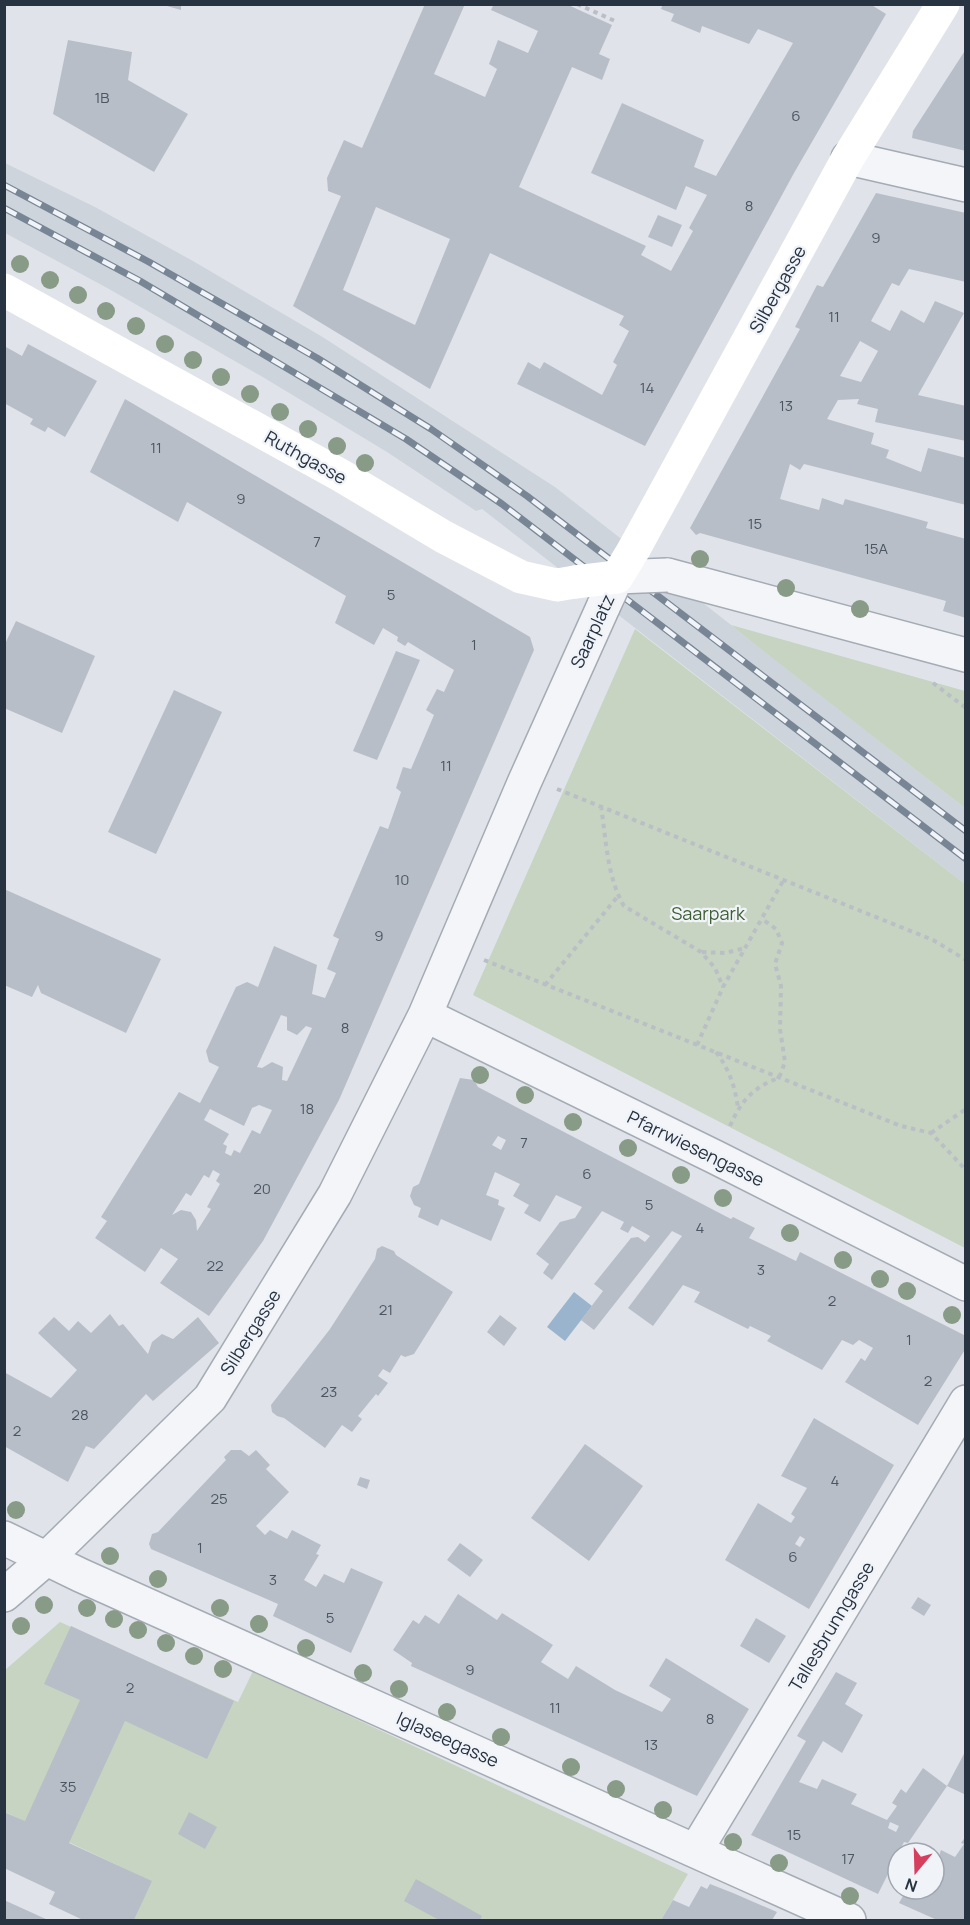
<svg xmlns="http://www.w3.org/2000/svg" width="970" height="1925" viewBox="0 0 970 1925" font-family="Manrope,sans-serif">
  <rect width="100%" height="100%" fill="#e0e4ea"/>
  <path fill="#ced4dc" d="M5,163l90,44 98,54 128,75 234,151 410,321v76l-483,-375 -6,2 -89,-59 -126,-76 -152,-87 -104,-56z"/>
  <path fill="#c7d4c1" d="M731,625l234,66v117l-204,-159z
    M635,629l330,255v364l-492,-253z
    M60,1622l178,80 15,-31 435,203 -27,46h-527l17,-39 -146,-69v-142z"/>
  <path fill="#99b4cc" d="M574,1292l18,14 -27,35 -18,-14z"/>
  <path fill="#b7bec7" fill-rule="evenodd" d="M160,4h21v6z
    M425,4h40l-31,70 51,23 12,-28 -8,-5 9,-24 30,13 10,-22 -47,-21 3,-6h72l46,21 -13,29 11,5 -8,21 -30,-13 -53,120 127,59 -5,9 30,16 22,-40 -4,-3 18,-33 -21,-9 -10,24 -85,-37 31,-70 82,37 -10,27 22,9 77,-133 -35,-14 -9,15 -47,-18 -2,7 -29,-12 3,-7 -13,-5 2,-5h207l16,10 -92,159 -149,273 -128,-62 11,-22 12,7 4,-7 58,33 15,-30 -4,-3 16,-31 -10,-6 5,-9 -134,-63 -60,136 -137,-83 48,-110 -13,-5 -1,-13 17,-38 18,8zM376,207l74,32 -35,86 -72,-35z
    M68,40l64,12 -4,28 60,34 -34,58 -101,-58z
    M966,49v102l-54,-13 1,-7z
    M876,193l90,20v69l-57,-13 -10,17 -7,-3 -21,38 19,10 11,-21 23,13 11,-22 29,12 -46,82 48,11v35l-91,-19 3,-13 -21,-5 2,-5 -21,1 -11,19 47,14 -3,11 18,6 -3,8 35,14 7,-24 38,10v47l-162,-41 -4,6 -10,-6 -10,35 39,11 3,-12 21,7 2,-6 83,23 -2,6 40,11v79l-23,-7 3,-10 -246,-68 -4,2 -6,-7 110,-199 -5,-2 22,-42 6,2zM860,341l18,10 -17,31 -21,-6z
    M658,215l24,10 -10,22 -24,-10z
    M28,344l69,37 -32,56 -17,-10 -3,5 -15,-8 3,-5 -29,-16v-53l2,-3 16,9z
    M125,399l405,238 4,13 -195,450 -76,141 -54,75 -49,-33 18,-24 -17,-11 -16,24 -50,-34 12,-17 -6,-4 78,-125 21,11 19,-36 -10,-5 -3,-11 30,-64 11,-5 11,5 16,-41 43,19 -5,29 13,4 11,-25 -9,-4 12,-30 -6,-3 47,-110 8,3 13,-37 -5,-4 7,-21 8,2 23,-54 -8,-5 11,-21 7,3 10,-22 -46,-28 -3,4 -8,-5 1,-4 -15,-9 -9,17 -39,-22 11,-27 -159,-94 -9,20 -88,-50zM281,1015l6,2v13l10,5 9,-9 6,2 -25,53 -5,-1 1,-13 -11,-5 -10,6 -5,-1zM259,1105l13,5 -12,24 -8,-4 -12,23 -6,-3 -3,6 -6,-3 2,-7 -4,-2 6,-10 -25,-14 6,-11 34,17 8,-18zM213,1170l7,4 -4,7 4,3 -13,23 4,2 -14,22 -1,-11 -5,-8 -10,-2 -9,5 14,-22 5,3 13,-21 5,3z
    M16,621l79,35 -33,77 -58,-25v-62z
    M396,651l24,9 -43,100 -24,-9z
    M174,690l48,22 -66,142 -48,-22z
    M4,889l157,70 -35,74 -85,-40 -3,-8 -6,12 -28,-12z
    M460,1078l14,2 4,7 253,132 2,-2 22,11 -6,10 47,23 4,-9 166,84v12l-48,77 -73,-43 16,-24 4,3 8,-13 -14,-8 -6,5 -11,-5 -20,30 -55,-29 4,-5 -21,-10 -2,3 -54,-27 6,-10 -17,-7 -30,41 -25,-18 54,-72 -10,-5 -78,99 -13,-10 22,-29 -9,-7 37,-46 7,-1 7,5 5,-6 -18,-10 -4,7 -8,-4 4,-7 -22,-11 -50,69 -9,-7 6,-9 -13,-10 24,-32 15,-4 7,-11 -26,-12 -16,27 -16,-9 5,-8 -16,-9 7,-12 -25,-12 -9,23 13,5 -1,5 7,3 -14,33 -50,-22 -3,7 -20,-9 3,-9 -7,-3 -4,-9 3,-9 6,-3zM498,1136l8,4 -5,10 -9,-5z
    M382,1246l12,5 2,4 57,37 -39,62 -9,3 -4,-2 -11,18 -7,-4 -5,7 10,7 -10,13 -2,-2 -18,22 4,3 -10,13 -10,-7 -17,23 -41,-30 -7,-2 -5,-4 -1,-7 59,-76 45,-70 2,-10z
    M110,1314l9,12 4,-2 25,30 4,-12 10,-8 11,5 25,-22 21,26 -66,58 -7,-7 -52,55 -8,-3 -18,36 -64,-36v-74l47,26 26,-28 -39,-37 16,-16 15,14 9,-10 13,12z
    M500,1315l17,13 -13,18 -17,-14z
    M814,1418l80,47 -85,144 -84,-49 33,-57 33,20 4,-6 -4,-3 16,-26 -26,-12zM800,1536l5,3 -5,8 -5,-3z
    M585,1444l58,42 -54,75 -58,-43z
    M231,1450h10l8,6 7,-6 14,15 -4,4 23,23 -33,34 9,9 5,-5 17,9 5,-9 29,15 -5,9 3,1 -15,25 12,7 8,-13 20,9 7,-15 32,14 -32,71 -78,-37 5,-12 -127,-55 -2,-5 3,-10 6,-2 68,-72 -2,-3z
    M360,1477l10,3 -3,9 -10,-4z
    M460,1543l23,17 -13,17 -23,-17z
    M458,1594l39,26 5,-7 51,32 -12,17 27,17 8,-13 39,24 47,22 9,-13 -22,-13 17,-28 83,51 -52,87 -286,-130 1,-3 -19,-13 20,-30 6,4 6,-9 14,9z
    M918,1597l13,8 -7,11 -13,-8z
    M756,1618l30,18 -17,27 -29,-17z
    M71,1626l163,75 -27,58 -82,-38 -56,122 83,38 -18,39h-51l-34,-16 6,-12 -51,-24v-56l21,9 55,-121 -36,-16z
    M836,1672l21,11 -12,21 18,11 -21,38 -19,-12 -24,41 18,7 5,-10 35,15 -6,10 36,16 10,-14 -5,-3 9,-14 5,4 17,-25 24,18 19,-36v45l-19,-9 -39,57 -4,-1 -26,52 -127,-59 55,-94 -9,-5zM890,1822l9,4 -3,6 -8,-4z
    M189,1812l28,15 -12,22 -27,-15z
    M966,1836v84h-29l-38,-17 8,-14h27v-31l4,1 3,-9 14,7 9,-13 -3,-1z
    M416,1879l66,37 -2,4h-41l-35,-19z
    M710,1884l23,9 44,19 -5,8h-111l12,-20 16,7 12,-21 6,3z
    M4,1900l44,20h-44z"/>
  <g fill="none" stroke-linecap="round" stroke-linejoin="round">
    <g stroke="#a5abb4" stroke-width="36">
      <path id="minor" d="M848,158l118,27
        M667,575l299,80
        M425,1015l290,142 251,127
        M4,1538l76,37 769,345
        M4,1595l42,-36 164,-161 125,-204 90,-179 99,-232 80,-178
        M696,1850l270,-448"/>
    </g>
    <path stroke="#babfc5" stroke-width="4" stroke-dasharray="4.5 4.5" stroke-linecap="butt" d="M577,4l38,17
      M933,683l33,25
      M557,789l376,151 33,20
      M601,806c5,32 6,72 23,100l77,46 14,16 8,19
      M702,952l23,1 20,-5
      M484,960l417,166 30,7 35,37
      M545,985l73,-89
      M697,1045l26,-58 60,-106
      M716,1052c13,17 19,34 22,56
      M730,1126c11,-25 23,-39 49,-48l6,-16 -5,-33 1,-43 -6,-22 7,-21 -6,-14 -14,-10
      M931,1133l35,-24"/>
    <use href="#minor" stroke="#f3f5f8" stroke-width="33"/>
    <path stroke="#fff" stroke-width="33" d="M4,290l336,185 104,62 77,40 36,8 18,-3
      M634,549l214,-391 95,-154"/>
    <g stroke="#788594" stroke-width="7">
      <path id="rail" d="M4,185l145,77 168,96 114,71 96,67 439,335
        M4,208l136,73 266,158 96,65 464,355"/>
    </g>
    <use href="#rail" stroke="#f0f3f7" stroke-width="4.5" stroke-dasharray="14" stroke-linecap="butt"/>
    <g stroke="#a5abb4" stroke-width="36" stroke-linecap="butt">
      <path id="minor-bridge" d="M604,605l13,-28 50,-2"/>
    </g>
    <use href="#minor-bridge" stroke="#f3f5f8" stroke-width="33"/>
    <path stroke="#fff" stroke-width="33" d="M575,582l42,-5 17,-28"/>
  </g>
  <g fill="#879b86">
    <circle cx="20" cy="264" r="9"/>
    <circle cx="50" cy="280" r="9"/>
    <circle cx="78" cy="295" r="9"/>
    <circle cx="106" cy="311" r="9"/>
    <circle cx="136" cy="326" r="9"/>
    <circle cx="165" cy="344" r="9"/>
    <circle cx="193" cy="360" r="9"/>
    <circle cx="221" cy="377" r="9"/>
    <circle cx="250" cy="394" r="9"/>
    <circle cx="280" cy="412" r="9"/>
    <circle cx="308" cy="429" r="9"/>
    <circle cx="337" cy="446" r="9"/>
    <circle cx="365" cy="463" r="9"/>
    <circle cx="700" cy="559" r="9"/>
    <circle cx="786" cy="588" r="9"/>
    <circle cx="860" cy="609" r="9"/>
    <circle cx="480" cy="1075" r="9"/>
    <circle cx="525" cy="1095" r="9"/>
    <circle cx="573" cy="1122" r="9"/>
    <circle cx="628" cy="1148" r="9"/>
    <circle cx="681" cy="1175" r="9"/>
    <circle cx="723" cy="1198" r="9"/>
    <circle cx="790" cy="1233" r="9"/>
    <circle cx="843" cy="1260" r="9"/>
    <circle cx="880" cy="1279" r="9"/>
    <circle cx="907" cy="1291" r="9"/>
    <circle cx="952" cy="1315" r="9"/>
    <circle cx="16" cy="1510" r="9"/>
    <circle cx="110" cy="1556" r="9"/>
    <circle cx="158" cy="1579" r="9"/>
    <circle cx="44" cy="1605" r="9"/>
    <circle cx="87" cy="1608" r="9"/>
    <circle cx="220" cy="1608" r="9"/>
    <circle cx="114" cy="1619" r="9"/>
    <circle cx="259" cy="1624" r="9"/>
    <circle cx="21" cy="1626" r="9"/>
    <circle cx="138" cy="1630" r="9"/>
    <circle cx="166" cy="1643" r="9"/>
    <circle cx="306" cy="1648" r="9"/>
    <circle cx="194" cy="1656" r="9"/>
    <circle cx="223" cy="1669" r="9"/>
    <circle cx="363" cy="1673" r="9"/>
    <circle cx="399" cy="1689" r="9"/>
    <circle cx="447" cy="1712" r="9"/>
    <circle cx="501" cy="1737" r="9"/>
    <circle cx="571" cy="1767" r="9"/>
    <circle cx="616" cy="1789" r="9"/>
    <circle cx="663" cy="1810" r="9"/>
    <circle cx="733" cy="1842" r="9"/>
    <circle cx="779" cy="1863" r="9"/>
    <circle cx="850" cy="1896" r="9"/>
  </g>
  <g text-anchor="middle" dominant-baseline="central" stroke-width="4.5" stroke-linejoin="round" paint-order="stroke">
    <g font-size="15" fill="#4c5663">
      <text x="102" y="97">1B</text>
      <text x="796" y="115">6</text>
      <text x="749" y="205">8</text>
      <text x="876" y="237">9</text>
      <text x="834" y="316">11</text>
      <text x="647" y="387">14</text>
      <text x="786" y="405">13</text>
      <text x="156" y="447">11</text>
      <text x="241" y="498">9</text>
      <text x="755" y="523">15</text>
      <text x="317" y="541">7</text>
      <text x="876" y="548">15A</text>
      <text x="391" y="594">5</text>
      <text x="474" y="644">1</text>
      <text x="446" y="765">11</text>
      <text x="402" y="879">10</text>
      <text x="379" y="935">9</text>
      <text x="345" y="1027">8</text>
      <text x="307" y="1108">18</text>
      <text x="524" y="1142">7</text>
      <text x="587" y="1173">6</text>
      <text x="262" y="1188">20</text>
      <text x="649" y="1204">5</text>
      <text x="700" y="1227">4</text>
      <text x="215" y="1265">22</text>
      <text x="761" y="1269">3</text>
      <text x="832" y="1300">2</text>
      <text x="386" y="1309">21</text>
      <text x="909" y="1339">1</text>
      <text x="928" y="1380">2</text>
      <text x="329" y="1391">23</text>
      <text x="80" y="1414">28</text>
      <text x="17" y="1430">2</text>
      <text x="835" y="1480">4</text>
      <text x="219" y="1498">25</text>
      <text x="200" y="1547">1</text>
      <text x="793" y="1556">6</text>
      <text x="273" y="1579">3</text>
      <text x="330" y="1617">5</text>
      <text x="470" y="1669">9</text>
      <text x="130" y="1687">2</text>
      <text x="555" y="1707">11</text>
      <text x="710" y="1718">8</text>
      <text x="651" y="1744">13</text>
      <text x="68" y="1786">35</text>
      <text x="794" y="1834">15</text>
      <text x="848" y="1858">17</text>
    </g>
    <g font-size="18" fill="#283342" stroke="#f0f3f7">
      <text transform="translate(777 289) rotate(-61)">Silbergasse</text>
      <text transform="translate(306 457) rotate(29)">Ruthgasse</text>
      <text transform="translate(592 631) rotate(-65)">Saarplatz</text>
      <text transform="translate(696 1148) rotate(26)">Pfarrwiesengasse</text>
      <text transform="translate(250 1332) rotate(-58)">Silbergasse</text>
      <text transform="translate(831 1626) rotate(-59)">Tallesbrunngasse</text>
      <text transform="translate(448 1739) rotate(24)">Iglaseegasse</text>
    </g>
    <g font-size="18" fill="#3e5f34" stroke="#f0f3f7">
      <text x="708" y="913">Saarpark</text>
    </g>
  </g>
  <rect width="970" height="1925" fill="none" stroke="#283342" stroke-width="12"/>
  <g transform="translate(916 1871) rotate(199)"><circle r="28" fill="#f0f3f7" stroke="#a0a6af" stroke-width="1.5"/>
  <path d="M0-4.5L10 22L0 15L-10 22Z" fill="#d63e5d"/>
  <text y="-9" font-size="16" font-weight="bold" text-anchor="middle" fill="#283342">N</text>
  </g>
</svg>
